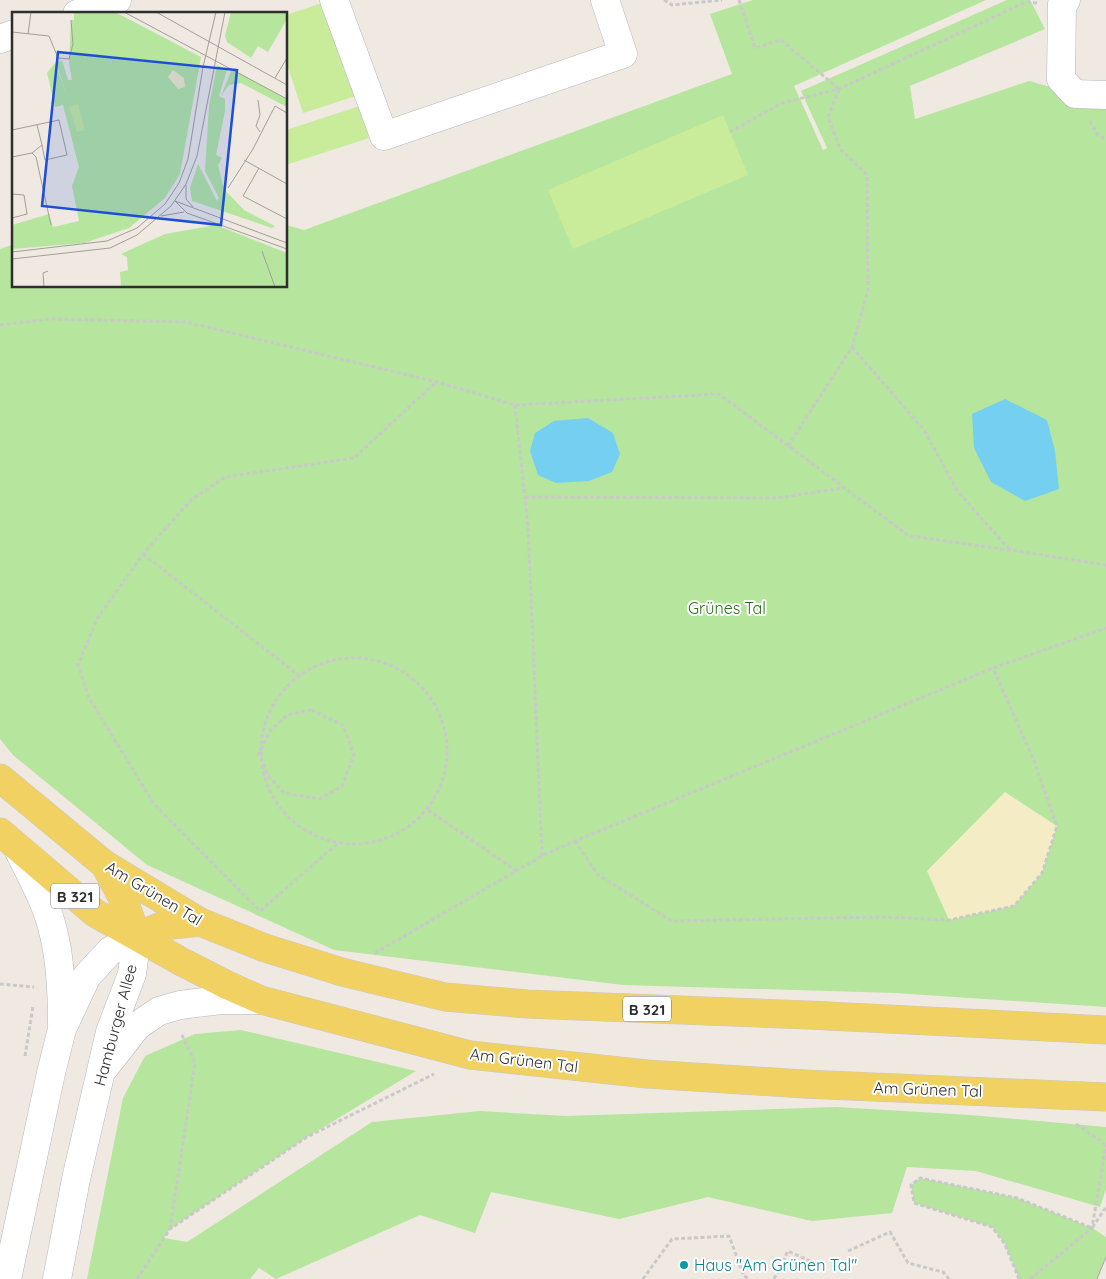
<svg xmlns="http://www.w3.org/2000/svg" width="1106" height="1279" viewBox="0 0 1106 1279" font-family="Quicksand,sans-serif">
  <rect width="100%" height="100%" fill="#efe9e1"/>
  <path fill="#b6e59e" d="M753,0h233l-192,86 29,64 4,-2 -26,-57 206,-91h23l15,29 -135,57 5,33 114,-38 46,13 31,1v912l-211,-14 -272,-8 -289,-35 -187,-85 -134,-110 -13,-16v-490l14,-5v42h272v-61l18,5 428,-156 -22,-60z
    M241,1030l175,41 -109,66 -137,92 -6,9 23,4 185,-120 108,-11 86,5 270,-9 134,8 136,12v62l-6,18 -124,-36 -69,-4 -15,46 -80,8 -104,-24 -89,22 -128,-27 -16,41 -55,-18 -144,64 -17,-11 -9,11h-163l36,-181 22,-42 50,-22z
    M920,1178l97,20 75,30 14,9v20l-9,22h-78l-14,-35 -13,-17 -78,-24 -3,-18z"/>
  <path fill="#f3ecc5" d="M1005,792l52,34 -15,47 -28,33 -65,14 -22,-49z"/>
  <path fill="#c9ec9a" d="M328,1l31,94 -56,18 -17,-52v-46z
    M360,106l9,32 -83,27v-35z
    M723,115l25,60 -175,74 -25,-59z"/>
  <path fill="#75cff0" d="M1005,399l42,21 8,31 4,38 -34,12 -34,-19 -17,-34 -2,-34z
    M588,418l25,15 7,21 -8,18 -23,9 -33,2 -18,-8 -8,-24 5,-18 19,-12z"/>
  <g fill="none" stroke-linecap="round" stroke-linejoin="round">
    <g stroke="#b4b7c1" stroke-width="29">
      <path id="minor" d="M334,0l50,136 239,-82 -18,-54
        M1066,0l-4,4 -1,75 14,15 31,1
        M77,14l40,-14
        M0,39l14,-5
        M18,849c13,27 30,56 36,86 7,29 8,59 8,89
        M105,1067l32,-41 22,-15 21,-6 41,-5h40
        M7,1279l44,-206 11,-44 25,-53 23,-25 27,-15
        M57,1279l19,-100 34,-147 22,-58 5,-38"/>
    </g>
    <g stroke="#c9c9c9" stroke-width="29">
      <path id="major" d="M0,778l104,86 96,58 65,26 77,24 103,25 82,7 281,11 298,15
        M0,832l95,81 87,49 45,23 34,15 209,55 177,19 157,10 302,13
        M105,865l19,36 13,35
        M137,936l25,-10 38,-4"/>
    </g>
    <path stroke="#c9c9c9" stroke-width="3" stroke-dasharray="4 2.5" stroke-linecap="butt" d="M664,0l8,5 50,-5
      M739,0l16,48 26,-8 58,49
      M1090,121l7,13 9,6
      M730,132l52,-29 57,-14 187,-87 11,1
      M0,325l50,-6 136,3 251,60 78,23 204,-11 190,142 101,14 96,15
      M852,347l72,83 34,62 52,58
      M515,405l13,122 14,329
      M788,446l64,-99 16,-57 -1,-115 -27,-26 -12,-32 11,-28
      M525,497l252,1 66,-10
      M143,554l158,123
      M261 751a93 93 0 1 1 186 0a93 93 0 1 1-186 0Z
      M311,710l32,15 11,30 -12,31 -22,13 -36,-6 -15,-16 -10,-23 11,-23 17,-16z
      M428,810l89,61
      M575,841l23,34 74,46 210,-4 67,3 65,-14 28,-33 15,-47 -23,-65 -41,-93
      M337,844l-77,67 -106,-107 -65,-106 -11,-33 19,-46 46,-65 48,-54 34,-23 129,-19 82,-76
      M375,953l167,-97 33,-15 418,-173 113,-40
      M0,984l34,3
      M25,1056l8,-50
      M1076,1124l29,20
      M170,1229l25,-166 -14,-30
      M848,1251l42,-19 18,31 35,9 6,7
      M137,1279l33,-50 137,-92 127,-63
      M643,1279l29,-40 57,-3 15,40 6,3
      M774,1279l14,-28 33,15
      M1019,1279l-14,-35 -13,-17 -78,-24 -3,-18 9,-7 97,20 75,30 14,-21
      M1030,1279l62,-51 14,-83"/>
    <use href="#minor" stroke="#fff" stroke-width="28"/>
    <use href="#major" stroke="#f2d163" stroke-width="28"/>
    <path stroke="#a3a6b8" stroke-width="1" d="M1097,1279l9,-22"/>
  </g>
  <circle fill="#0f9aa8" stroke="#fff" stroke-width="2" cx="684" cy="1265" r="5"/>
  <g text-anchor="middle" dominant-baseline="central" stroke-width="4" stroke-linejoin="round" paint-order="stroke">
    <g fill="#fff" stroke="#6d6d6d" stroke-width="1">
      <rect x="51" y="883.5" width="48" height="25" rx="4"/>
      <rect x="623" y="996.5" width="48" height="25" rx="4"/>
    </g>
    <g font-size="15" font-weight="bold" fill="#2e2e2e">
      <text x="75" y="896">B 321</text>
      <text x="647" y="1009">B 321</text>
    </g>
    <g font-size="16" fill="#2c6e1b" stroke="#fff">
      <text x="727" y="608">Grünes Tal</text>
    </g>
    <g font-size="16" fill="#2e2e2e" stroke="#fff">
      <text transform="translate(154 893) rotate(31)">Am Grünen Tal</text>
      <text transform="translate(115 1025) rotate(-75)">Hamburger Allee</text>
      <text transform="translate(524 1060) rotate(7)">Am Grünen Tal</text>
      <text transform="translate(928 1089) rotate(2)">Am Grünen Tal</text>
    </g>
    <g font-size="16" fill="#0d838f" stroke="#fff" text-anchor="start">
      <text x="694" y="1265">Haus "Am Grünen Tal"</text>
    </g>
  </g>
  <g transform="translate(12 12)">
    <rect width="275" height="275" fill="#efe9e1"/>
    <path d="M62,0h41l86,45 -21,117 -15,24 -36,30 -45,15 -72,6v-24l37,-11 4,13 26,-6 -7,-35 7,-19 -16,-62 -8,2 -8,-34 8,-10 12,33 -11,-33 6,-3 6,20h4l-3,-17 2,-43h3zM219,0h56v7l-19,33 -10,-6 -7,12 -24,-16 -2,-6zM205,53l10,5 -8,26 6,3v12l-9,44 6,3 -4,7 6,24 20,21 31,16 -3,2 -80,-27 -2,-13 8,-24 19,37 2,-3 -14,-27 4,-65zM220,57l55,30v8l-46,-24 -12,2 -8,11zM204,213l71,28v34h-166l-1,-15 8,-2 -1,-13 -6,-3 44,-20z" fill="#b6e59e"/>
    <path d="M161,58l11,8 1,9 -7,2 -10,-12z" fill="#f3ecc5"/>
    <path d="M66,92l7,26 -8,2 -8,-25z" fill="#c9ec9a"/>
    <path fill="none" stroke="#a29e99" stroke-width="1" d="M112,0l163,87M144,0l131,73M0,20l37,4 9,22 11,1 4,-15 -2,-24M16,22l3,-22M263,66l12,-20M246,88l2,15 -4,11 4,6M25,113l5,20M0,118l47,-10 8,35 -22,5 -3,-15 -10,8M0,145l20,-4 4,4 15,68M232,148l43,24M247,156l-16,28 44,23M174,173v14l7,8M216,176l25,-39 22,-43 12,7M0,182l12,1 3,19 -15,4M163,189l12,12 100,36M163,189l112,42M149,204l23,-4M250,239l13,36M0,240l95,-11 30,-13 28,-24 14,-21 9,-24 15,-92 13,-55M0,247l98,-11 27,-13 34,-29 15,-22 11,-28 28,-144M32,275l-1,-14 5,-2"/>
    <path fill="#1d4ed8" fill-opacity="0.15" stroke="#1d4ed8" stroke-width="2.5" d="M46,40l179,18 -16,155 -179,-19z"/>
    <rect width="275" height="275" fill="none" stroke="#2e2e2e" stroke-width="2.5"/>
  </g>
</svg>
